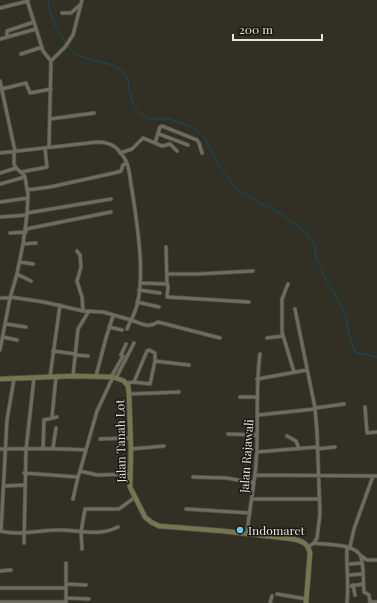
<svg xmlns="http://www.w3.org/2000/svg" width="377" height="603" viewBox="0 0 377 603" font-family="'Playfair Display',serif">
  <rect width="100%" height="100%" fill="#323025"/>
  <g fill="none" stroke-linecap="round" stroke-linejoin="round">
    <path stroke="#124d64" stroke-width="1" d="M48,0c2,16 8,30 18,43
      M68,45l6,8 5,3 33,9 10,5 6,10 1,10 5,17 7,7 10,5h18l26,9 11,12 13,26 17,22 25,16 19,9 26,19 9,14 1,12 12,25 17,29 4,22 6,18 22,5"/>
    <g stroke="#4f4d44" stroke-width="4.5">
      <path id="minor" d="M27,0l16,51 8,10 -2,86
        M0,8l28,-7
        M62,13h9l9,-8
        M7,37v-6l24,-8
        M0,39l36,-10
        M21,54l21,-7
        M51,61l14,-14 8,-12 9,-35
        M0,81l15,70
        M2,89l24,-6 4,10 21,-4
        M50,119l44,-6
        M159,134l29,11
        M155,143l5,-16 2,-1 35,14 2,3 3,10
        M0,153l97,-11c15,0 22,6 29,19 4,8 4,20 6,29 5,34 17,100 -1,130l-28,-8 -20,-1 -39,-9 -34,-5
        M120,153l12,-4 11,-11 19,8 8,-2 7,7
        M21,172l26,-5 -2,-19
        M0,173l16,-5
        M0,184l25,-7
        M27,190l23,-3 64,-14 7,-2 2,-6 3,-2
        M0,202l28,-4
        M27,213l84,-14
        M0,217l27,-2
        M26,229l85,-17
        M10,233l16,-1
        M23,244l13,-1
        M166,247l1,37 1,2 -1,11 82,5
        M77,251l3,4 1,12 -4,14 5,16 1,14
        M20,262l13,2
        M17,274l14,7
        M167,274h31l55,-3
        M140,283l27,1
        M288,284l-6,15v33l12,40
        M139,290l21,3
        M0,298h10
        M137,302l22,5
        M295,309l20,99 2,24 3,82 -3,24 -3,5 -6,4
        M6,324l20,3
        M109,327l13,3
        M127,329l4,-9c10,3 17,9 27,2l62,16
        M3,337l14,3
        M267,338l16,-2
        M0,350l10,-52 7,-24 6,-30 4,-29 1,-20 -3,-18 -2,-3 -7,-6 -2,-4v-13
        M53,351l23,3
        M76,355l12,1
        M155,361l34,4
        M73,376l5,-47 11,-18
        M96,376l10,-38 7,-22
        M50,377l10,-72
        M111,377l12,-21 -2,-1 5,-11
        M116,378l18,-35
        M257,379l50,-9
        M126,383l8,-1 16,2 5,-23v-8l-6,-3 -2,1 -13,31
        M129,394l50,-2
        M240,397h18
        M365,407l2,26 10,-1
        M315,408l29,-4
        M258,415l57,-6
        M52,417l4,-40
        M228,434l29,1
        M287,436l9,5 3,8
        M100,439l30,-1
        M53,448l3,-20
        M0,449c29,0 57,-1 86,1
        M43,449l1,-29 13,-3
        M131,449l33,-3
        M317,449l18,-2
        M257,452l60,-5
        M80,471l17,4 33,-1
        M24,473l54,4
        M255,475l122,1
        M193,477l34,1 27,5
        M4,486l21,-1
        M73,499l5,-22 2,-6 17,-60 16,-34
        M252,499h68
        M186,509l64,4
        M0,531c20,5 39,-1 59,-1 22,0 39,7 59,-3
        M1,531l6,-111 7,-41
        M247,534c2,-23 7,-46 9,-70 3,-36 -1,-73 4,-110
        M24,543l2,-93 8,-72
        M314,543c12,2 42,0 47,14 3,10 2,24 3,35l5,3 1,8
        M350,547l4,-18 19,-53
        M82,549l-1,-17 4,-23h34l15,-11
        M360,555l7,5h10
        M350,564l12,-1
        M0,571l11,-1
        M350,575l12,-1
        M66,584l20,1
        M353,585l2,10
        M351,586l12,-2
        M0,588h66
        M277,594l29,5
        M66,598l23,1
        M0,602h65
        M370,602h7
        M66,603v-40
        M270,603l2,-7
        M347,603c2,-19 -1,-38 0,-56"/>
    </g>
    <g stroke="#4f4d44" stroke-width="6">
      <path id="secondary" d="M0,379l73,-3 40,1 11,4 4,5 1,8 2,55 -1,38 15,30 6,5 8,4 64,5 70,8c9,2 15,4 17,14l-4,50"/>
    </g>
    <use href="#minor" stroke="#6e6c61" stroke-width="3"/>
    <use href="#secondary" stroke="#757650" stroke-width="4.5"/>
  </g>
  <circle fill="#6ac3f1" stroke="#191813" stroke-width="1.5" cx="240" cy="530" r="4"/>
  <g text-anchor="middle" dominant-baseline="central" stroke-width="3" stroke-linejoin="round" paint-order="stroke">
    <g font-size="12" fill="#e4e3dc" stroke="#191813">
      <text transform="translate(120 441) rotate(-91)">Jalan Tanah Lot</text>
      <text transform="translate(246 456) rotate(-86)">Jalan Rajawali</text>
    </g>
    <g font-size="12" fill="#e4e3dc" stroke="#191813" text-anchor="start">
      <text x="248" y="530">Indomaret</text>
    </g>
  </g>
  <path d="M233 34v6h89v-6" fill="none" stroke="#e4e3dc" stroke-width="2"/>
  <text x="239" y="34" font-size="12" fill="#e4e3dc" stroke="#191813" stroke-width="3" paint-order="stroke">200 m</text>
</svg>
